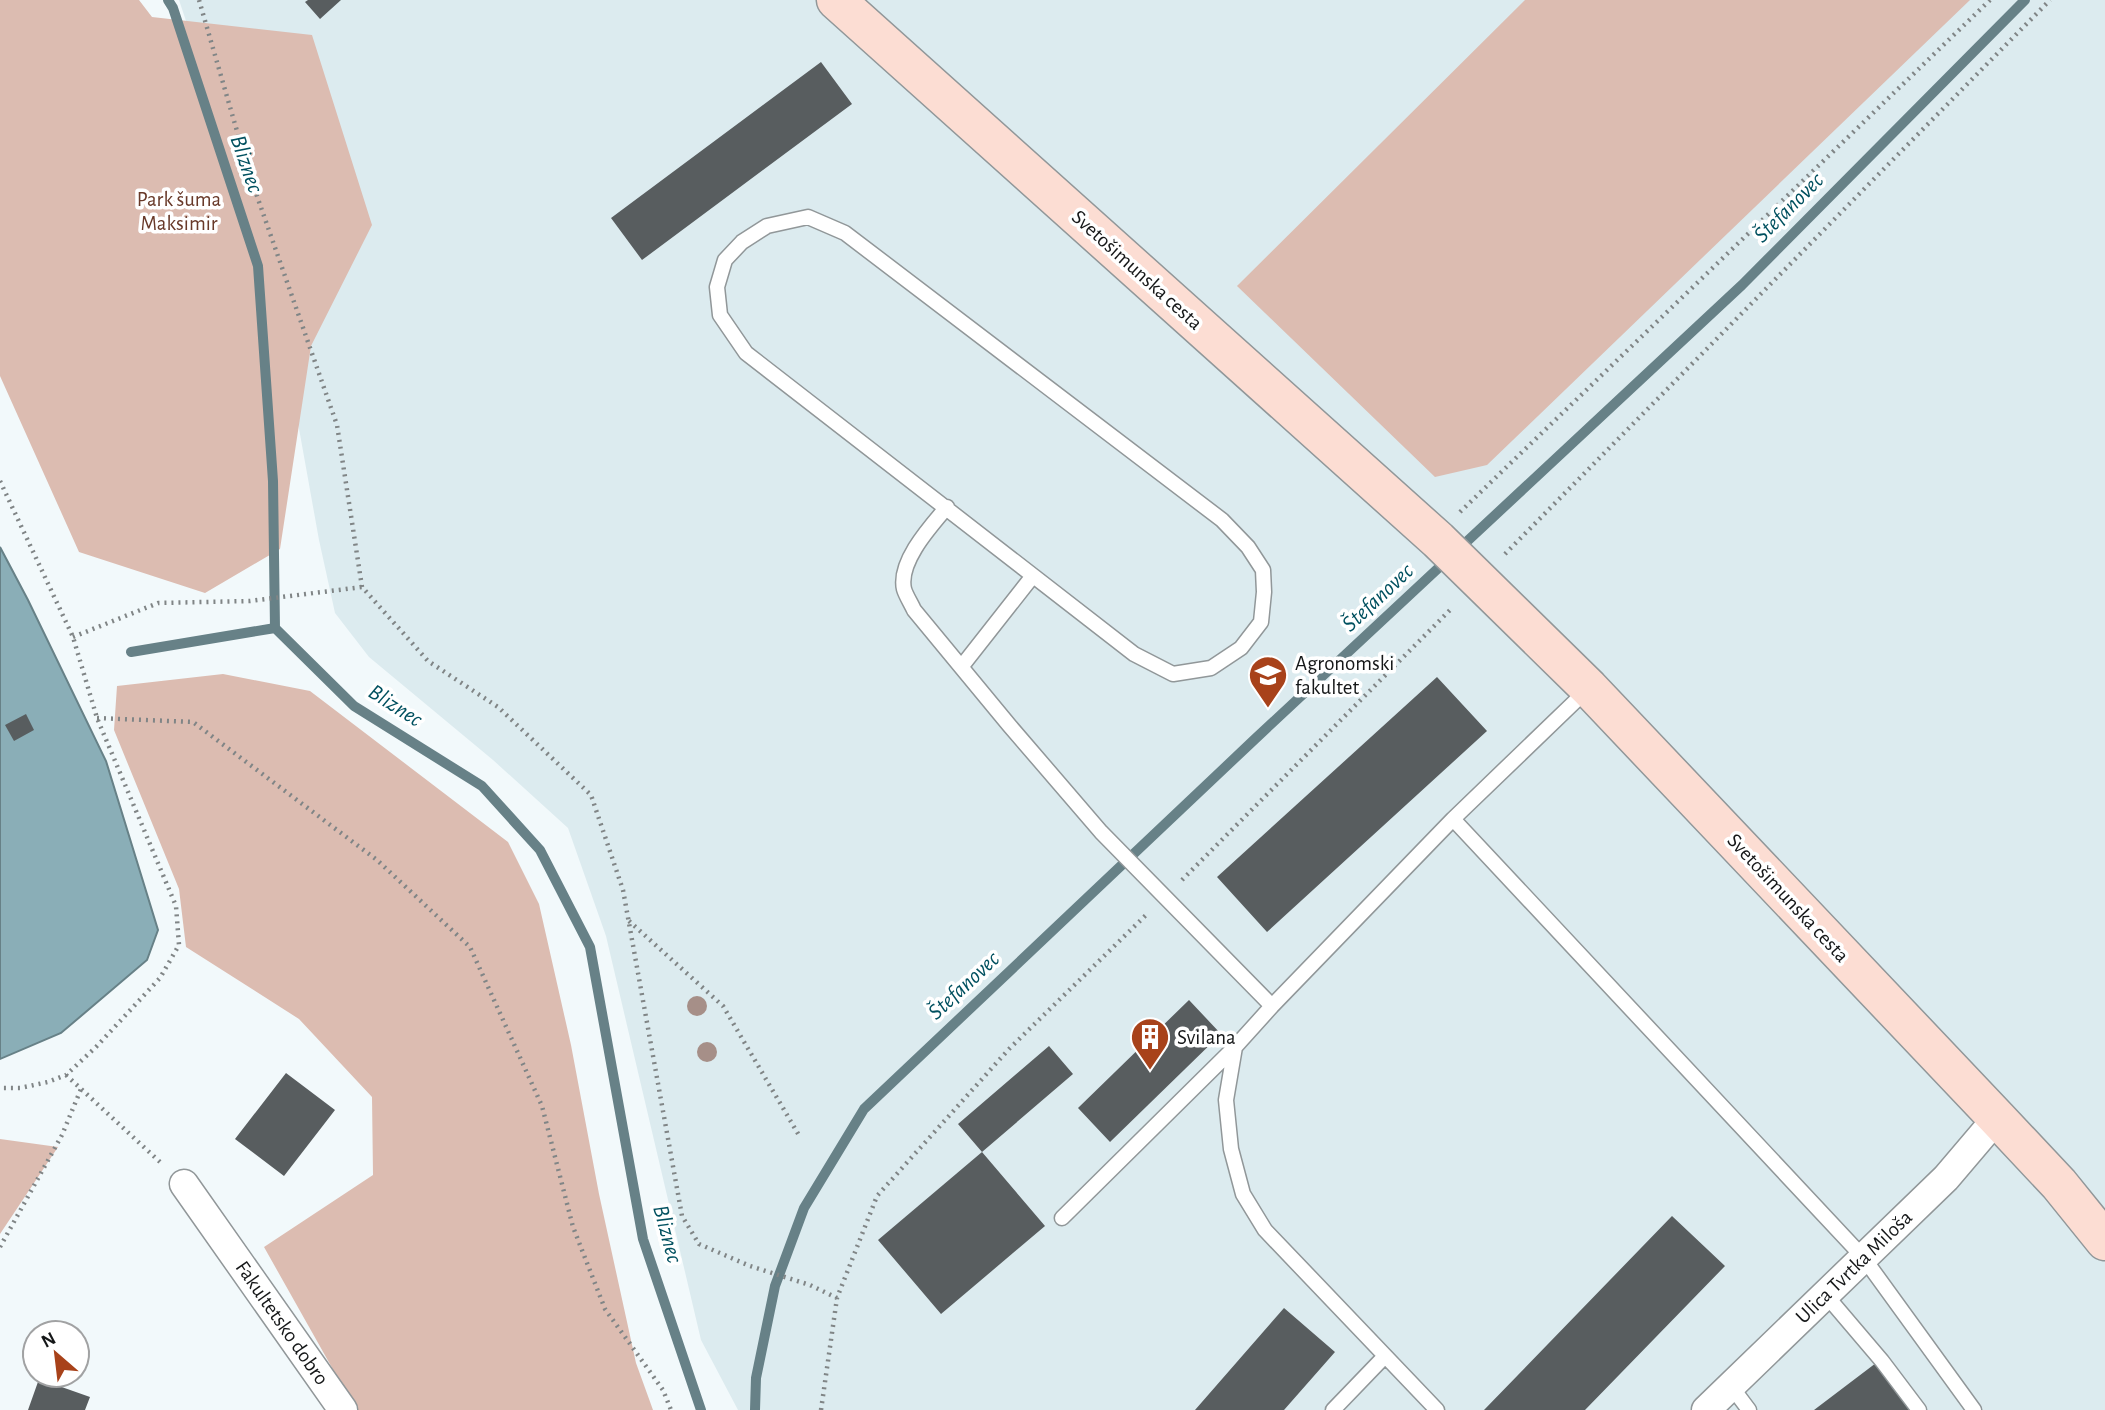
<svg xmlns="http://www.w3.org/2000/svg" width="2105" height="1410" viewBox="0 0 2105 1410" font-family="'Alegreya Sans',sans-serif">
  <rect width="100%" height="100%" fill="#f2f9fb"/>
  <path fill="#dcebef" d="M179,0h1926v1410h-1367l-37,-70 -95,-404 -38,-108 -75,-68 -124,-103 -34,-44 -16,-73 -47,-262z"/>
  <path fill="#dcbcb1" d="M0,0h139l13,17 160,18 60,190 -61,121 -31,203 -75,44 -126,-41 -79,-176z
    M1525,0h445l-483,465 -52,12 -198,-191z
    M223,674l87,17 198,151 31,62 32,141 28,149 37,169 17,47h-305l-4,-21 -80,-142 109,-72 -1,-78 -73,-78 -113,-72 -7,-58 -65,-159 3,-44z
    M0,1139l58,8 -58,87z"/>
  <path fill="#8aaeb7" stroke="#678187" stroke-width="2" d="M0,547l28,53 78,161 52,169 -11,30 -86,73 -61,26z"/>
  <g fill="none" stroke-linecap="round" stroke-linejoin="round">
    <path stroke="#678187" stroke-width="10" d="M168,0l5,8 85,258 15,215 2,147 79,78 128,80 58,64 50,97 53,292 58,171
      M131,652l144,-24
      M755,1410l1,-32 19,-92 29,-78 60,-99 391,-370 487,-454 283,-285"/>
  </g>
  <path fill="#585d5f" d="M308,0h33l-21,19 -15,-17z
    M821,62l31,42 -210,156 -31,-42z
    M1437,677l50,54 -220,201 -50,-55z
    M26,714l8,16 -20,11 -9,-16z
    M1189,1000l32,34 -111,108 -32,-34z
    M1049,1046l24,28 -91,78 -24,-28z
    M286,1073l49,37 -51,66 -49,-37z
    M982,1152l63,74 -104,88 -63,-74z
    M1672,1216l53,50 -140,144h-101z
    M1284,1308l51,44 -51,58h-89z
    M1876,1363l35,47h-97z
    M39,1379l51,18 -5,13h-57z"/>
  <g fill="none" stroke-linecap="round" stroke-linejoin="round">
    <g stroke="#919799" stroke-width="17">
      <path id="lane" d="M808,217l37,16 377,287 26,27 15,23 1,22 -3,30 -20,26 -30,20 -38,6 -39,-20 -388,-301 -26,-38 -3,-28 8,-27 17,-18 25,-16z
        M947,507c-17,20 -49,55 -43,82 2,7 7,14 10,21l95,115 92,107 171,174
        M962,666l70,-89
        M1453,819l410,438 111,153
        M1235,1047l-9,53 5,49 12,45 22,36 172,180
        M1062,1218l173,-171 37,-41 181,-187 135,-130
        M1825,1294l57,67 37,49
        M1731,1386l18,24
        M1333,1410l52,-54"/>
    </g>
    <g stroke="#919799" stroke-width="31">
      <path id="street" d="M184,1184l159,226
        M1706,1410l240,-232 51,-60"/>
    </g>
    <g stroke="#919799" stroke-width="41">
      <path id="secondary" d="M836,0l602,540 151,148 408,430 62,66 46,57"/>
    </g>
    <path stroke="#808586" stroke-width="4.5" stroke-dasharray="2 5" stroke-linecap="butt" d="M199,0l51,176 87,249 25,162 66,74 70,46 93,88 32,95 59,326 17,28 51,22 60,19 27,13
      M0,481l73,156 24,81 79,188 3,39 -19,33 -64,69 -30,28 -18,7 -28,6h-20
      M1460,512l530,-512
      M1505,554l545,-554
      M73,637l85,-34 92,-2 112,-14
      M97,718l96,4 184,138 93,87 72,159 31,121 32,82 58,81 8,20
      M1182,880l270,-272
      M629,921l94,85 77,131
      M66,1075l94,87
      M0,1247l62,-112 19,-46
      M821,1410l16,-112 40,-102 132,-147 137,-134"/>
    <use href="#lane" stroke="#fff" stroke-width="14"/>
    <use href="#street" stroke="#fff" stroke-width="28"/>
    <use href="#secondary" stroke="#fcddd3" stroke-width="38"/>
  </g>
  <g fill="#a68f88">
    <circle cx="697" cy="1006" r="10"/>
    <circle cx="707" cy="1052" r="10"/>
  </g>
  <defs>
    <g id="university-pin" transform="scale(2.0125)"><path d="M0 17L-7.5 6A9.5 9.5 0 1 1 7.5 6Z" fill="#a8421a" stroke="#fff"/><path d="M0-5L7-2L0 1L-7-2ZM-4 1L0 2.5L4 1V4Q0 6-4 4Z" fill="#fff"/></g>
    <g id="building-pin" transform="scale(2.0125)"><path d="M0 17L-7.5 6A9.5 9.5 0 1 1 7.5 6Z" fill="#a8421a" stroke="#fff"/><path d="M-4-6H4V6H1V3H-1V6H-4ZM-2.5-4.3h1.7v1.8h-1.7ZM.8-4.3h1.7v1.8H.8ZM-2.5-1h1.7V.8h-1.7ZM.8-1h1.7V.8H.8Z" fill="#fff"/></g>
  </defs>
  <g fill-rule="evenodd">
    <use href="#university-pin" x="1268" y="675"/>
    <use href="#building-pin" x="1150" y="1037"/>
  </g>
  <g text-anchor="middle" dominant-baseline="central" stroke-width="7" stroke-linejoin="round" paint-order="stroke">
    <g font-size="21" fill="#683929" stroke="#fff">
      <text x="179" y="199">Park šuma<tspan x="179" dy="24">Maksimir</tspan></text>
    </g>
    <g font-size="21" fill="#151718" stroke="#fff">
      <text transform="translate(1137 270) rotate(42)">Svetošimunska cesta</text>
      <text transform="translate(1788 898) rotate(47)">Svetošimunska cesta</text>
      <text transform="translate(1854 1267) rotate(-44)">Ulica Tvrtka Miloša</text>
      <text transform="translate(282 1323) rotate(55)">Fakultetsko dobro</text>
    </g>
    <g font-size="21" fill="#151718" stroke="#fff" text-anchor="start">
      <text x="1295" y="663">Agronomski<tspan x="1295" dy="24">fakultet</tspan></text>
      <text x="1177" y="1037">Svilana</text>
    </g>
    <g font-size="23" font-style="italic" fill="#00505f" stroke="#fff">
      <text transform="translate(246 164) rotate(71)">Bliznec</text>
      <text transform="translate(1789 208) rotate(-45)">Štefanovec</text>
      <text transform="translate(1378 598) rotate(-43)">Štefanovec</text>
      <text transform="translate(395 706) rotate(33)">Bliznec</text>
      <text transform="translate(964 986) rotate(-43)">Štefanovec</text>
      <text transform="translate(667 1234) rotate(75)">Bliznec</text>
    </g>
  </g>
  <g transform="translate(56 1354) rotate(332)"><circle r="33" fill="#ffffff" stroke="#a1a2a3" stroke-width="2"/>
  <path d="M0-5L12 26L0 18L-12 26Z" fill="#a8421a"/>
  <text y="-10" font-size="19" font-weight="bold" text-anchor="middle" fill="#151718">N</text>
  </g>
</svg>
